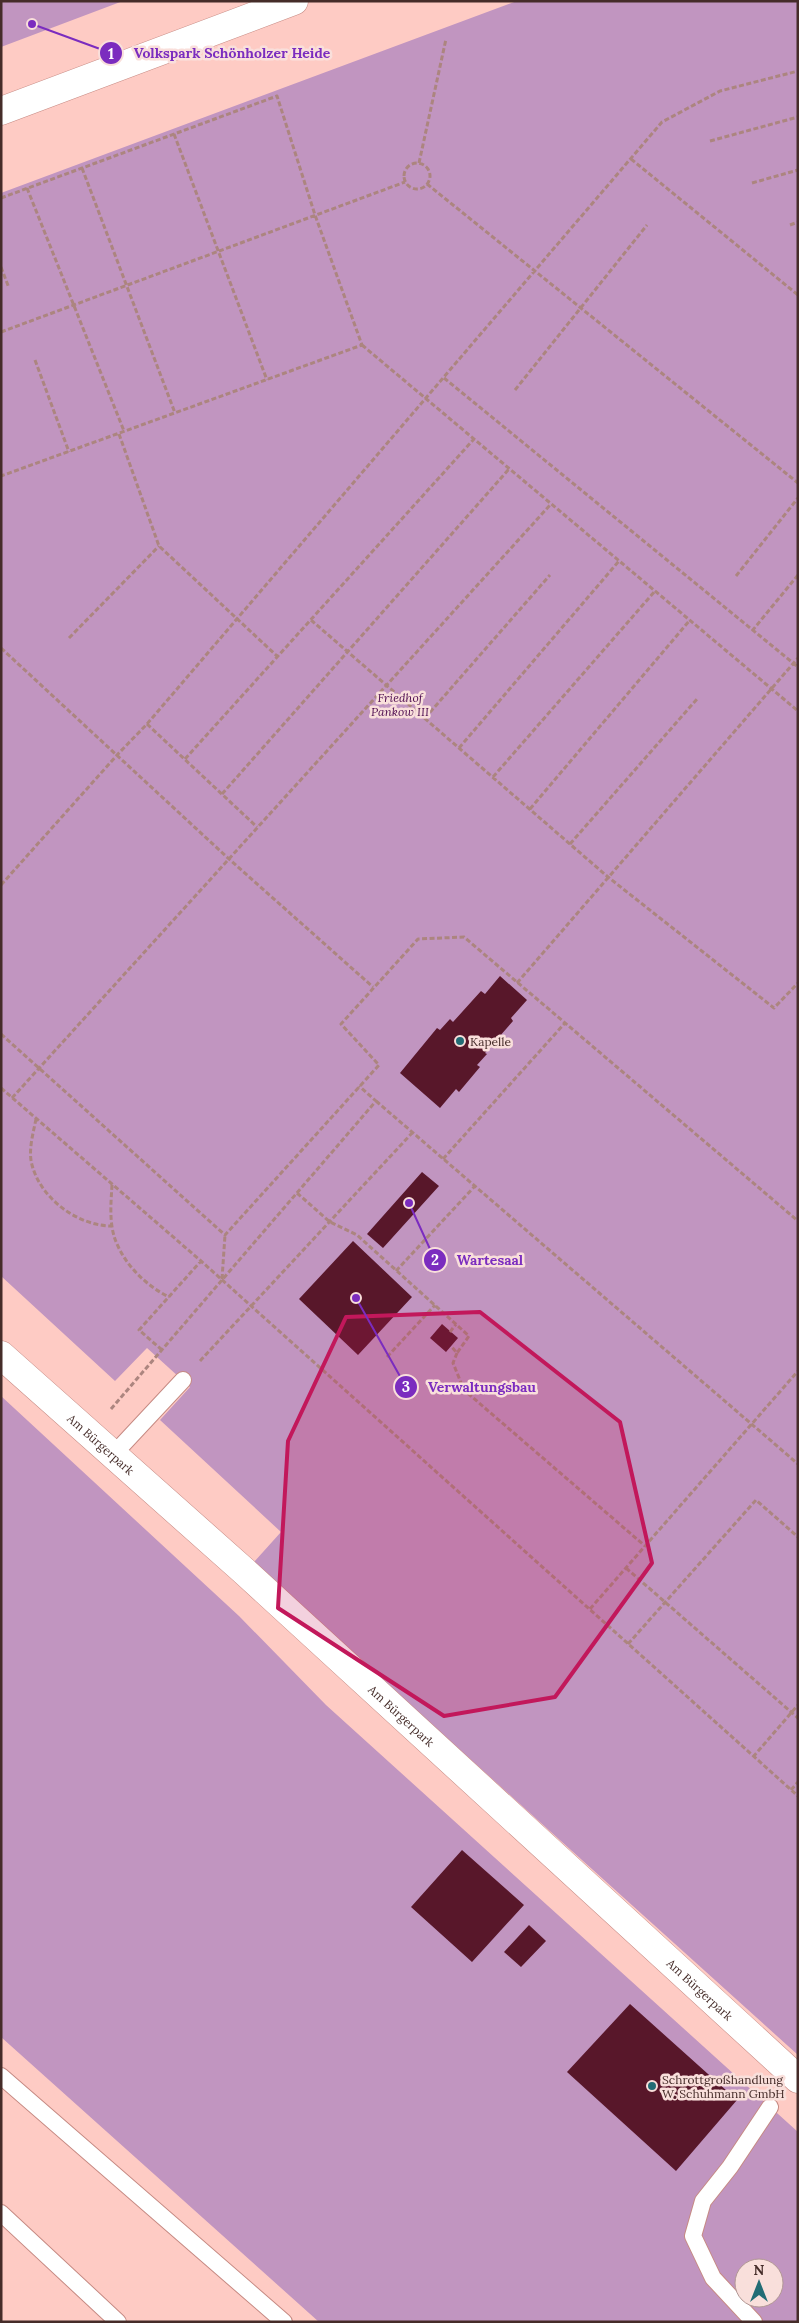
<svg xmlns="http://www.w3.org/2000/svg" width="799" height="2323" viewBox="0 0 799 2323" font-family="Lora,serif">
  <rect width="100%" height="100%" fill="#fecbc4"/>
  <path fill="#c195c0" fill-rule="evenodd" d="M1,1h122l-122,46z
    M517,1h281v2054l-545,-492 28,-31 -121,-112 30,-33 -43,-39 -32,33 -114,-105v-1083z
    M1,1396l238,220 87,89 472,427v190h-479l-318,-285zM744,2268h30v30h-30z"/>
  <path fill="#58172a" d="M500,976l27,24 -16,18 2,3 -28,32 2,1 -10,11 3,2 -21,25 -3,-3 -16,19 -40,-35 37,-45 3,2 10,-11 3,3 28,-31 4,3z
    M422,1172l17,14 -56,62 -16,-14z
    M353,1241l59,56 -54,58 -59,-56z
    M442,1324l16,14 -12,14 -16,-14z
    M462,1850l62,55 -52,57 -61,-55z
    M529,1925l17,16 -25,26 -17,-15z
    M630,2004l107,96 -61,71 -109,-99z"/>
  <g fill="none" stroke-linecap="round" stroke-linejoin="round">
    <g stroke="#c68a83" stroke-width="18">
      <path id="lane" d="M112,1456l71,-76
        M1,2076l283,246
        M1,2213l117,109
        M754,2322l-41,-44 -20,-42 10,-35 27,-34 40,-60"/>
    </g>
    <g stroke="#c68a83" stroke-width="29">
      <g id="street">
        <path id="s1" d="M1,1355l243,216 554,508"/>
      </g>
    </g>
    <g stroke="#c68a83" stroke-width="29">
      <path id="secondary" d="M1,111l293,-110"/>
    </g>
    <path stroke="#ac857f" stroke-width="3" stroke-dasharray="5 2.5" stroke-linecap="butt" d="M174,134l93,246
      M710,141l88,-24
      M631,159l167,136
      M419,163l27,-124
      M404 176a13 13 0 1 1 26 0a13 13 0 1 1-26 0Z
      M82,168l93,245
      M752,183l46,-13
      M427,184l371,299
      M27,188l97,243
      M1,198l276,-102 38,119 47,130 -361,131
      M790,225l8,-3
      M1,267l8,21
      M1,332l404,-150
      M362,345l436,366
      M35,360l34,92
      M444,378l354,289
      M515,390l132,-165
      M119,434l40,112 119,111
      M736,576l62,-78
      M311,620l297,257 166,131 24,-25
      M752,631l46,-56
      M69,638l90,-92
      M1,648l228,211 144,128
      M425,718l125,-143
      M147,724l110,103
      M459,748l160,-187
      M185,759l289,-320
      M493,777l162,-186
      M222,794l287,-325
      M530,809l160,-189
      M570,844l127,-145
      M1,885l117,-131 29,-30 515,-602 58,-31 78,-20
      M517,983l281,-325
      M1,1034l224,201 154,-170 -38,-41 77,-85 46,-2 334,284
      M1,1088l200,173 597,535
      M12,1098l539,-594
      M376,1101l422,363
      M36,1119c-3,15 -8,32 -4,46 9,34 46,61 80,61
      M443,1159l122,-136
      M112,1185c-1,17 -3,37 3,54 9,25 30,46 54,58
      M297,1193l33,29 27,13 112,101 -12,17 -6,-7
      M396,1271l79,-85
      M222,1279l3,-44
      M450,1332l6,-8
      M162,1350l-23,-20 62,-69
      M457,1353l-4,10 11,27 181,156
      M387,1357l48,-52
      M200,1361l213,-229
      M111,1409l265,-308 -17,-15
      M626,1568l172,150
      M590,1609l208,-238
      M628,1644l128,-144 42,37
      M753,1757l45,-52
      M791,1790l7,-8"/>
    <use href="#lane" stroke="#fff" stroke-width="16"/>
    <use href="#street" stroke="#fff" stroke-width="28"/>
    <use href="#secondary" stroke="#fff" stroke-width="28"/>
  </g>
  <path fill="#c2185b" fill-opacity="0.2" stroke="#c2185b" stroke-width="4" stroke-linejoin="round" d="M480,1312l140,110 32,141 -97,134 -111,19 -166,-108 10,-167 58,-124z"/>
  <g fill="#226c75" stroke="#f9dfdb" stroke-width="2">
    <circle cx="460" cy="1041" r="5"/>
    <circle cx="652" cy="2086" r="5"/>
  </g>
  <g text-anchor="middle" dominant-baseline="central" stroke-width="5" stroke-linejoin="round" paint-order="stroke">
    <g font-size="12" font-style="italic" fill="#4e0c50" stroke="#f9dfdb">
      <text x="400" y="697">Friedhof<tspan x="400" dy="14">Pankow III</tspan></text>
    </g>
    <g font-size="12" fill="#452c29" stroke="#f9dfdb" text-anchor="start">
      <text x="470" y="1041">Kapelle</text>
      <text x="662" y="2079">Schrottgroßhandlung<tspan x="662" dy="14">W. Schuhmann GmbH</tspan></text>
    </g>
    <g font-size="12" fill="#452c29" stroke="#f9dfdb">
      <text stroke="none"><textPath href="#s1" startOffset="134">Am Bürgerpark</textPath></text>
      <text stroke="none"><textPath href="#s1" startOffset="539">Am Bürgerpark</textPath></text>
      <text stroke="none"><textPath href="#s1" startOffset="944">Am Bürgerpark</textPath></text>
    </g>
  </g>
  <path fill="none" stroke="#7b2cbf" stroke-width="2" d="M32 24L111 53M409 1203L435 1260M356 1298L406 1387"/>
  <g fill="#7b2cbf" stroke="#f9dfdb" stroke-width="2">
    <circle cx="32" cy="24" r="5"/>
    <circle cx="409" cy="1203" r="5"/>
    <circle cx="356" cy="1298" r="5"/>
    <circle cx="111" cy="53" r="12"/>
    <circle cx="435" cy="1260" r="12"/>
    <circle cx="406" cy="1387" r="12"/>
  </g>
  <g font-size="15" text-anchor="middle" font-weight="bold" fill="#fff">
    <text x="111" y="59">1</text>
    <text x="435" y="1265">2</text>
    <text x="406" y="1392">3</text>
  </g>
  <g font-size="14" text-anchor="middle" font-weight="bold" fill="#7b2cbf" stroke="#f9dfdb" stroke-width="5" stroke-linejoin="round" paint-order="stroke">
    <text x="232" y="58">Volkspark Schönholzer Heide</text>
    <text x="490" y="1265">Wartesaal</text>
    <text x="482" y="1392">Verwaltungsbau</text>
  </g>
  <rect width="799" height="2323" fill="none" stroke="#452c29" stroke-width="5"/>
  <g transform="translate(759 2283)"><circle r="24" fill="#f9dfdb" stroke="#b19794"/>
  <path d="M0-4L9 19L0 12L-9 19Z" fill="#226c75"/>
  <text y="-8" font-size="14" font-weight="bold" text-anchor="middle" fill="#452c29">N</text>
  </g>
</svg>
